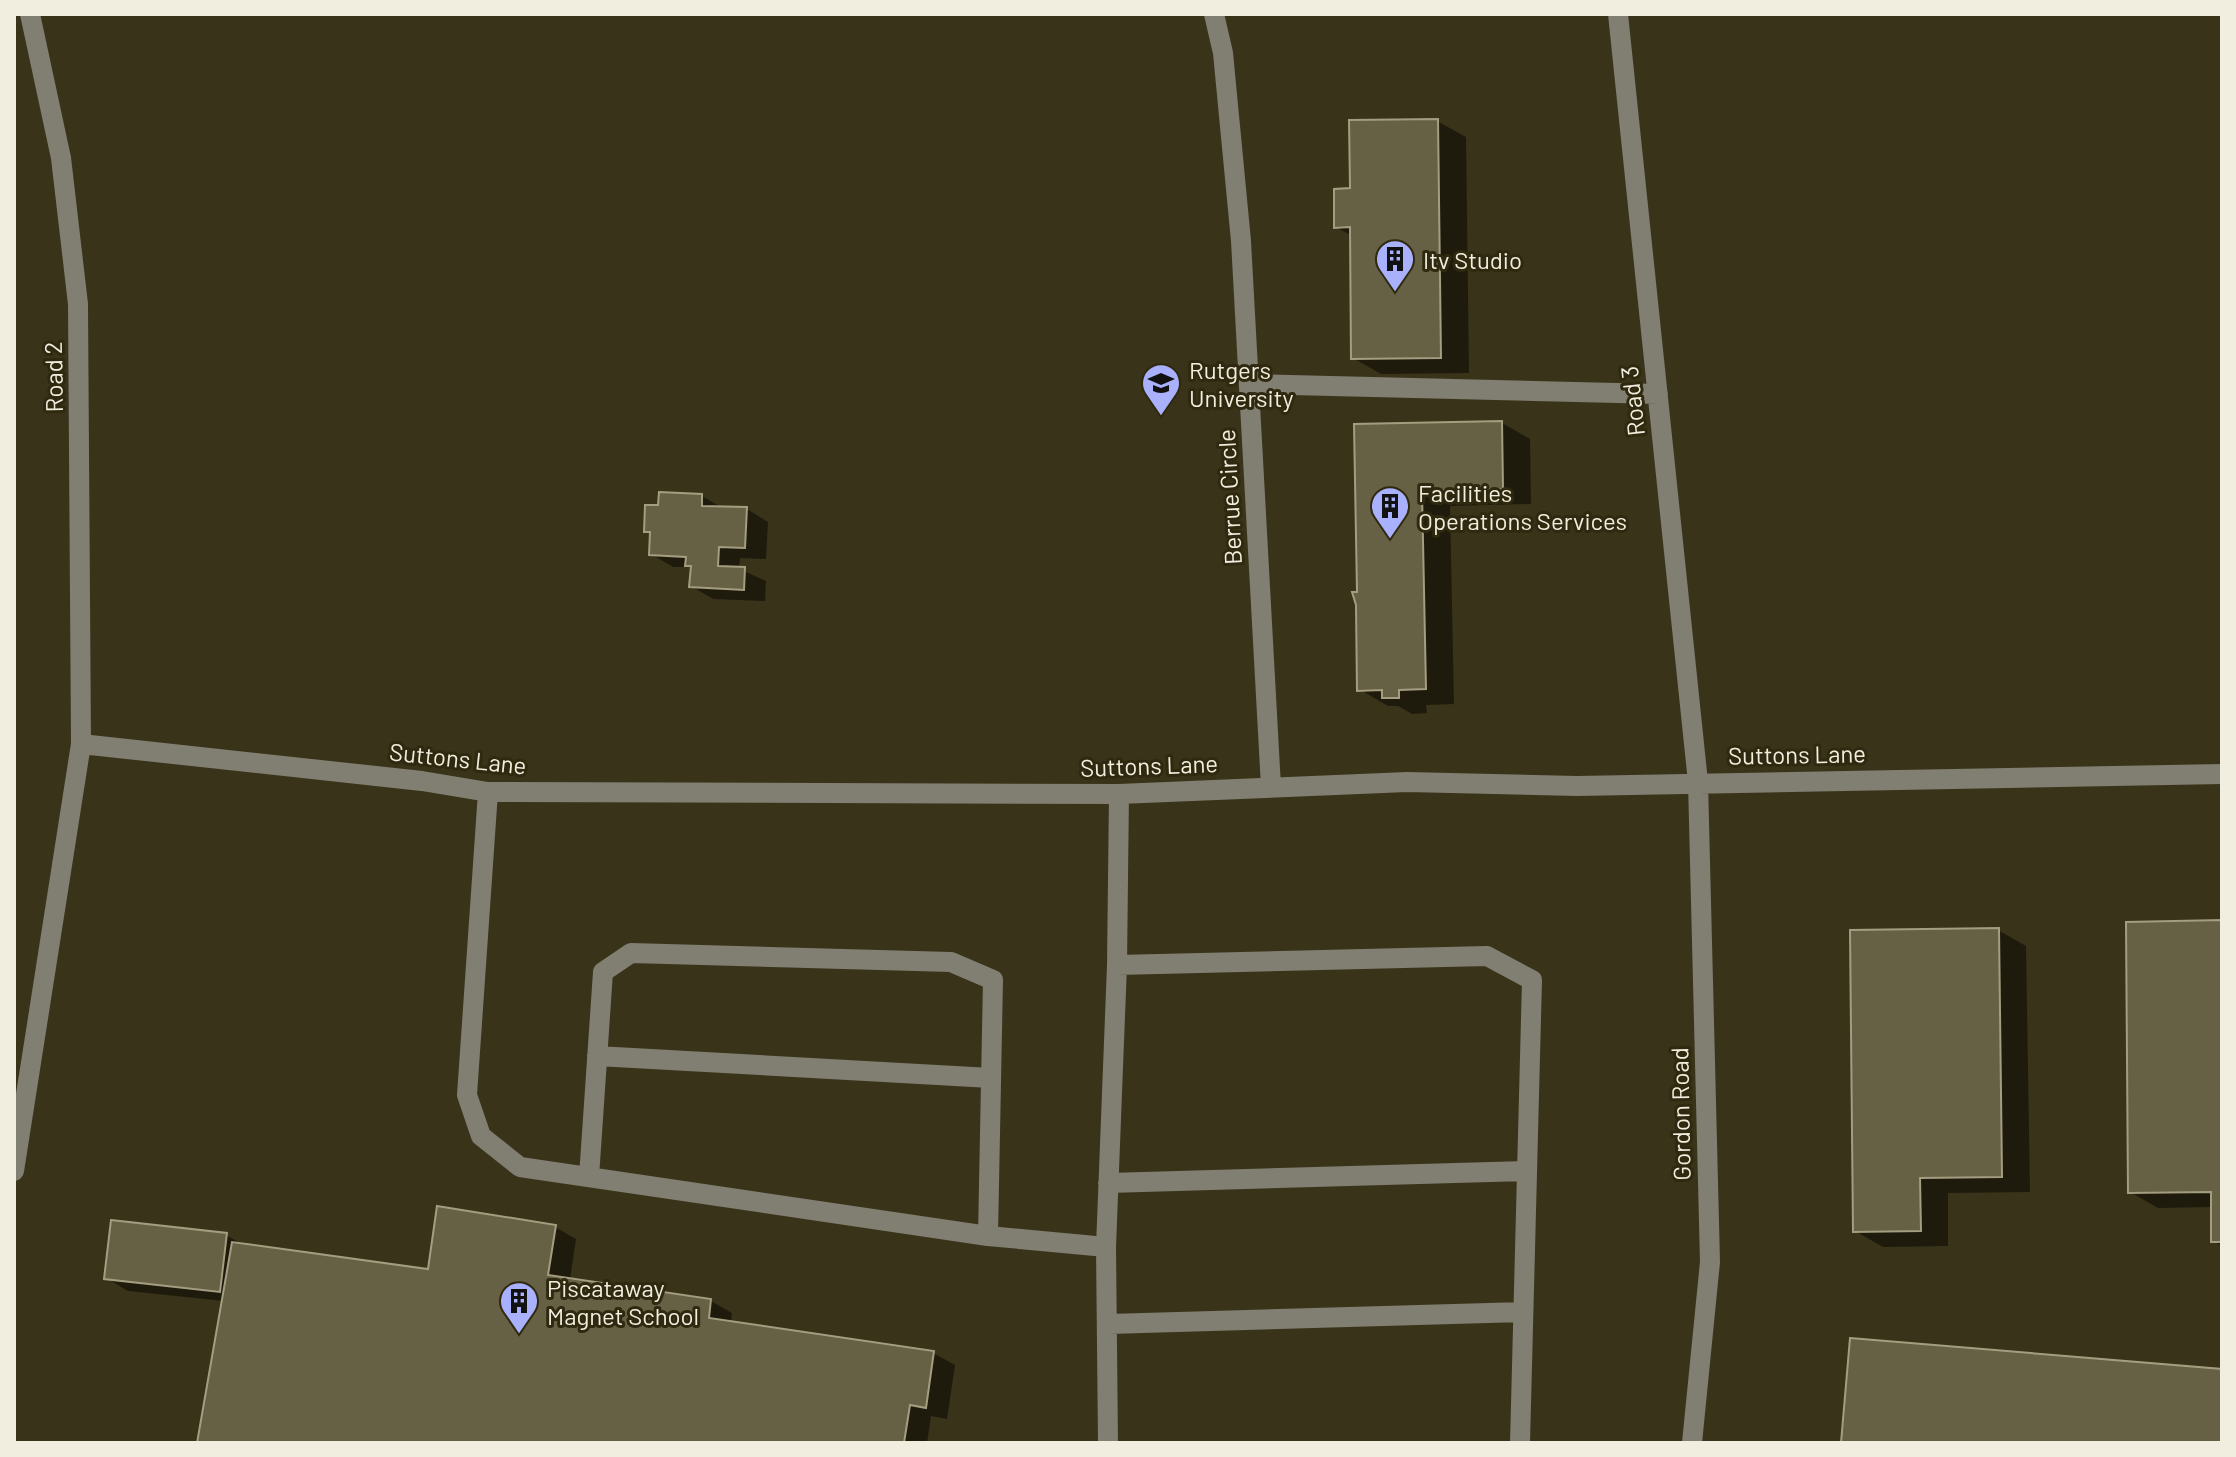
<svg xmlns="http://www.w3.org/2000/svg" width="2236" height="1457" viewBox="0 0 2236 1457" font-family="Barlow,sans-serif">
  <rect width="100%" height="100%" fill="#393319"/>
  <path fill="#0007" d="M1437,121l29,16 3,236 -88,1 -28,-16 -1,-122 -16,-9 16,-37z
    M1502,423l28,16 1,65 -81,2 4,198 -28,1 1,8 -15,1 -14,-8h-10l-29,-17 -3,-264z
    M702,496l22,13h23l21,13 -2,37 -26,-1 -1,11 27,12 -1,20 -52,-2 -22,-13 2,-19h-20l-22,-13 1,-20 -6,-3 14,-24z
    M2222,922v324l-9,-5v-34l-55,1 -28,-16z
    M1998,930l28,16 4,246 -82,1v53l-65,1 -28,-16z
    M555,1227l21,12 -6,41 141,21 21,12 -1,11 202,29 22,12 -8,54 -16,-3 -4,27h-728l25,-142 -96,-10 -22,-13 120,-43 19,11 184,25z"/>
  <path fill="#666045" stroke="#a49d80" stroke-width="2" d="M1438,119l3,239 -90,1 -1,-132 -16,1v-39l16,-1 -1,-68z
    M1502,421l1,68 -81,2 4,198 -27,1v8h-17v-8l-25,1 -1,-86 -4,-13h5l-3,-168z
    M659,492l43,2v12l45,1 -2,41 -26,-1 -1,19 27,1 -1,23 -55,-3 2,-21h-6l1,-9 -37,-2 1,-23h-6l1,-27h13z
    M2222,920v322h-11v-50l-83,1 -2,-271z
    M1999,928l3,249 -82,1 1,53 -68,1 -3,-302z
    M437,1206l119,19 -8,50 163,24 -2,19 225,33 -8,57 -16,-3 -6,38h-707l35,-201 196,27z
    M111,1220l116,13 -7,59 -116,-13z
    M1850,1338l372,31v74h-381z"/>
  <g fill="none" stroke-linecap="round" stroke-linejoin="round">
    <path stroke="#817e72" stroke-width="20" d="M1214,14l9,39 18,188 30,546
      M1618,14l80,768 12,480 -18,181
      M1249,384l409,10
      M81,744l341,37 66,11 631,2 288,-12 170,4 645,-12
      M488,792l-21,303 14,41 39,31 468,69 118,11
      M1117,965l370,-9 45,24 -12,463
      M597,1056l394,22
      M14,1171l67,-427 -3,-440 -17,-146 -31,-144
      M589,1177l14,-205 28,-19 320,9 42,18 -5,256
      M1108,1183l419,-12
      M1109,1324l414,-12
      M1108,1443l-2,-196 11,-282 2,-171"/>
  </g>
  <defs>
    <g id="building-pin" transform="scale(2)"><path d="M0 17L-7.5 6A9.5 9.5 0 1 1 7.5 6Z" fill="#a9b0fc" stroke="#2f290f"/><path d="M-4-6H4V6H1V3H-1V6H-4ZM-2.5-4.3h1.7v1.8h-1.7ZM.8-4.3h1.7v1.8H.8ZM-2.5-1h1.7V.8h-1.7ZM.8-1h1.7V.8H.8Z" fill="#111"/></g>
    <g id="university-pin" transform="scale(2)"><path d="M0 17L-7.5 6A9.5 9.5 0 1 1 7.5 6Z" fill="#a9b0fc" stroke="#2f290f"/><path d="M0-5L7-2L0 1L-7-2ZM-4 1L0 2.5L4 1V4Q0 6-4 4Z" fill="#111"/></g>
  </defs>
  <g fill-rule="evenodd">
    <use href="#building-pin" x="1395" y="259"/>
    <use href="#university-pin" x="1161" y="383"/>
    <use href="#building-pin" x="1390" y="506"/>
    <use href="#building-pin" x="519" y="1301"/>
  </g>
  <g text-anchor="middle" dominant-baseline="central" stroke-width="6" stroke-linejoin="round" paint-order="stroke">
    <g font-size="24" fill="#f1eedf" stroke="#2f290f" text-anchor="start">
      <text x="1423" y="259">Itv Studio</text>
      <text x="1189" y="369">Rutgers<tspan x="1189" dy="28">University</tspan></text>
      <text x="1418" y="492">Facilities<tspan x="1418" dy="28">Operations Services</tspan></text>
      <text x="547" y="1287">Piscataway<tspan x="547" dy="28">Magnet School</tspan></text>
    </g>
    <g font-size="24" fill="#f1eedf" stroke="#2f290f">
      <text transform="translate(53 377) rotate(-91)">Road 2</text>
      <text transform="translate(1632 401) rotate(-96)">Road 3</text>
      <text transform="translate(1229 497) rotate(-93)">Berrue Circle</text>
      <text transform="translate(1797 754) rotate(-1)">Suttons Lane</text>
      <text transform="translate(458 758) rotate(6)">Suttons Lane</text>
      <text transform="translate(1149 765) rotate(-2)">Suttons Lane</text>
      <text transform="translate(1680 1114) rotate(-91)">Gordon Road</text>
    </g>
  </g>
  <rect width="2236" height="1457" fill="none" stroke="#f1eedf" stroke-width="32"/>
</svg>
